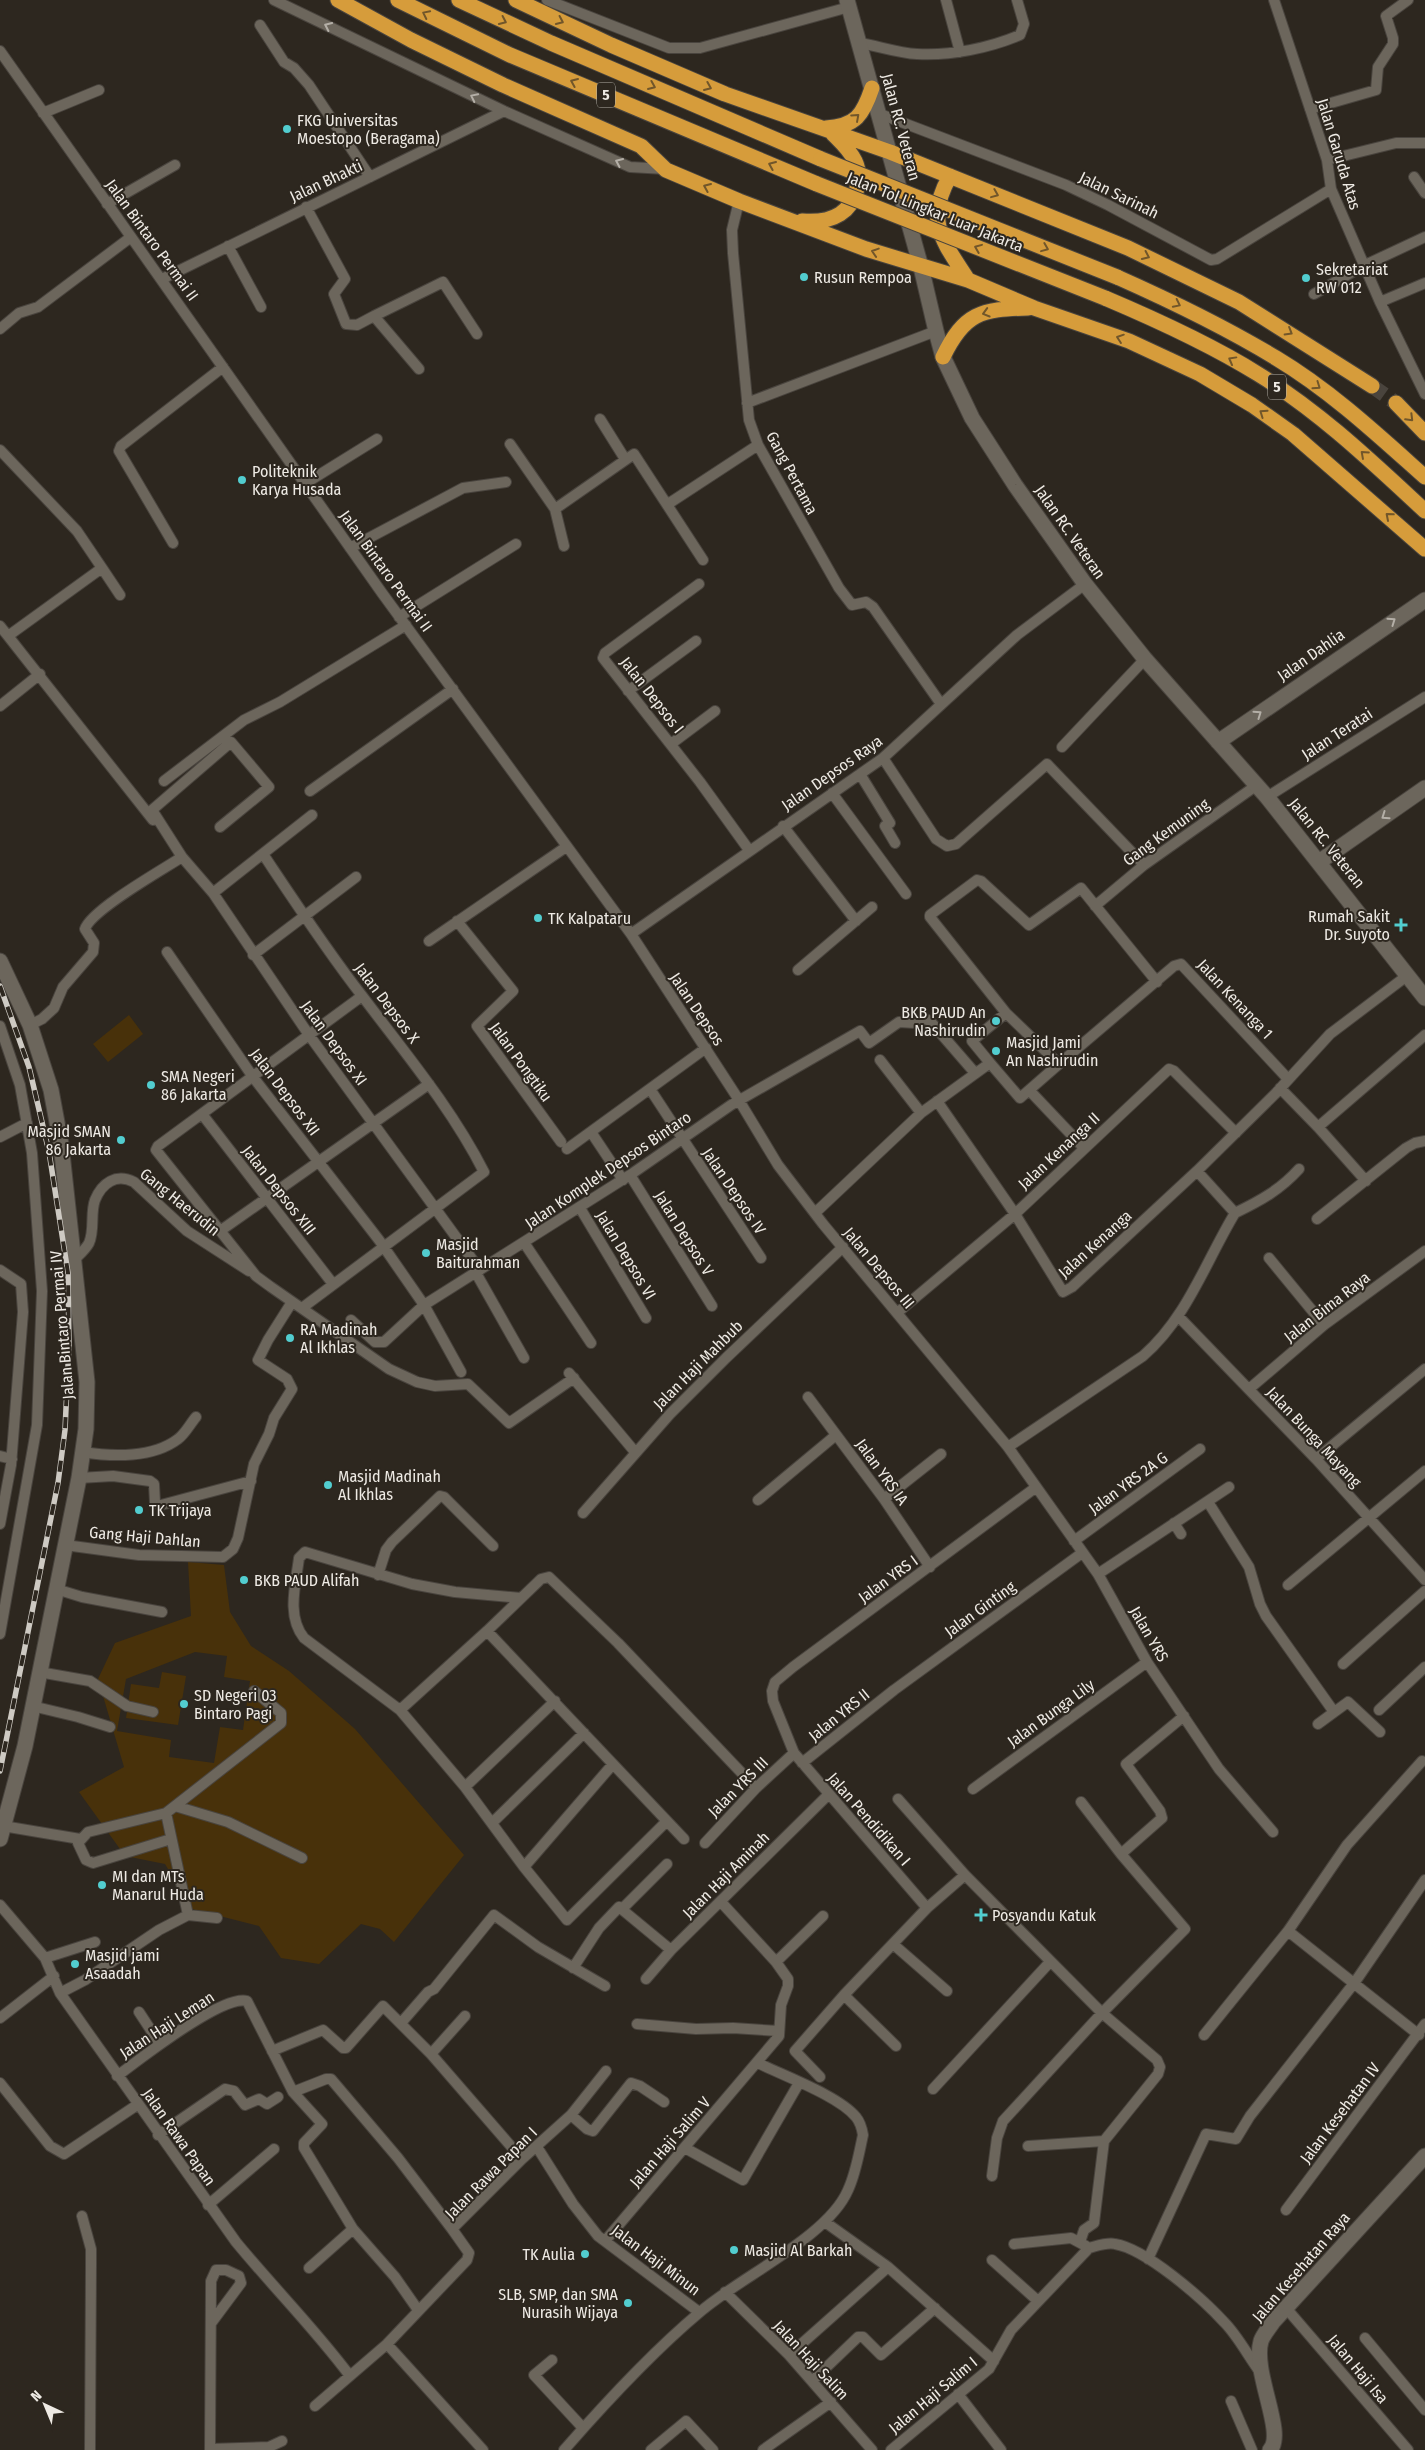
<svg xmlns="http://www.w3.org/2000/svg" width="1425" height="2450" viewBox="0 0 1425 2450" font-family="'Fira Sans Condensed',sans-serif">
  <rect width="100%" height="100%" fill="#2d271f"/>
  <path fill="#48310a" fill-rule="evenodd" d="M129,1015l14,19 -35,28 -15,-18z
    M188,1562l36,3 6,47 21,34 38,25 66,58 109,126 -70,87 -14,-13 -19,-5 -42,40 -38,-6 -22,-32 -67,-17 -27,-45 -40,-8 -46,-64 45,-25 -26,-88 17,-36 76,-27zM195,1652l32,4 -3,21 26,4 -7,49 -23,-3 -6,36 -45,-6 2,-17 -54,-9 9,-52z
    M162,1672l24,4 -8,49 -52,-7 5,-34 28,4z"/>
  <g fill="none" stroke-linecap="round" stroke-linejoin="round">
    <path stroke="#4a443d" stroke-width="15" stroke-dasharray="15 8" stroke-linecap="butt" d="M1372,386l24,17"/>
    <g stroke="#49443e" stroke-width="12">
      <path id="street" d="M274,0l230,111 126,56 35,2
        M547,0l122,48h31l149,-41
        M946,0l14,52
        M1274,0l53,160 4,29 49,113 45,92
        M260,25l24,37 10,6 15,17 61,92
        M860,43c18,3 38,10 57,11 34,2 72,-6 103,-19l4,-11 -7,-24
        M0,51l382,542 249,341 106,163 41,68 45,59 185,223 90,127 49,88 72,107 54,63
        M1310,109l66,-19 2,-23 15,-23v-6l-7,-22 22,-16
        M43,113l56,-23
        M880,114l186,71 42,20 103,55 6,-1 114,-70
        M1327,160l69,-17h29
        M1414,177l11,16
        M739,201l-7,29 1,23 16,167 9,25 81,143 13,17 14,-3 7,5 68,97
        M107,204l68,-39
        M306,207l39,72 -11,15 12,30 11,1 17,-9 45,53
        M228,246l33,61
        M162,279l342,-168
        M1314,294l49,-28 62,-29
        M1380,302l45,-19
        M374,316l69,-34 34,52
        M0,329l19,-16 19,-6 93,-70
        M747,403l189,-72
        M600,419l25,40
        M510,444l45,65 9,37
        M0,450l77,81 25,37 -94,68 145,184
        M306,483l71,-44
        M668,504l90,-59
        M555,509l79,-55 69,106
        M173,543l-54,-92 2,-5 102,-79
        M350,548l113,-60 43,-6
        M102,568l18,27
        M699,584l-94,69 -2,5 97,124 49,68
        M399,617l117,-73
        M0,626l8,10
        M628,691l68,-50
        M0,706l40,-32
        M671,744l44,-33
        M1062,747l83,-88
        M883,758l53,81 11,7 9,-2 91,-80 97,101
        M860,774l30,49 -5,3 10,17
        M164,781l80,-61 36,-18 126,-77
        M310,791l143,-102
        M832,793l74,101
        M1267,797l158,-100
        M783,826l73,95
        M220,827l49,-40 -38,-45 -79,68 30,47 31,36 96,142 171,235
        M263,854c32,48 64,97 100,143 43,57 89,112 121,175l-182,136
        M213,893l99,-78
        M1095,906l49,-41 113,-80
        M457,921l56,70 -36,35 84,116
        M631,934l252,-176 134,-123 68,-51
        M429,941l137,-94
        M167,952l86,125 126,163 45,65 37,67
        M253,955l103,-78
        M798,970l74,-63
        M362,996l-204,150 -2,4 100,126 15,11 118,82 28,13 18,4 33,-2 41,39 65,-45
        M1006,1013l-76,-96v-2l47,-35 4,1 48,44 52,-37 76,94
        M30,1025l12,-6 12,-11 9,-21 30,-35 1,-9 -9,-14c6,-19 77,-59 97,-72
        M0,1026l20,59 12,68 10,138 -5,134 -37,209
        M880,1060l41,53
        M990,1063l30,35 39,-34
        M1280,1088l38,39
        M650,1089l111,169
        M1030,1091l54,57
        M937,1101l78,113 48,78 9,-5 125,-116 79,-78 54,-59 78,-59
        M202,1114l131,170
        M591,1132l32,48
        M0,1137l27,-14
        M567,1149l139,-101
        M630,1175l82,131
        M1366,1181l-48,-54 107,-92
        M580,1208l66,110
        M815,1213l106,-100 69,-50 -18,-22 34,-28 53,51 115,-98 7,-2 107,115
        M1235,1213c25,-12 45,-23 64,-44
        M1317,1219l89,-71 9,-5 10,-2
        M220,1231l209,-147
        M525,1244l66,99
        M1269,1258l55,67
        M74,1260c5,-5 12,-11 15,-17 6,-13 1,-30 6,-43 7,-17 21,-27 39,-18l53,49 62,40
        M0,1270l21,14 2,28 -12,153 -11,59
        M476,1273l48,85
        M897,1313l118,-99 154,-145 5,2 62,62
        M1179,1317l137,142 109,121
        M351,1320l24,22h9l40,-37 206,-130 101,-70 129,-74 9,12 30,-21 16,1 11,-4 4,2 45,52
        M569,1373l66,79
        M1249,1389l75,-64 101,-74
        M808,1397l76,102 46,68
        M1008,1447l135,-91c44,-38 63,-95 92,-143l-38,-42
        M83,1452c30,5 70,6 95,-13 7,-5 12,-15 18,-22
        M0,1456l12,3
        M1316,1459l109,-90
        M79,1478l34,-2 37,5 4,3 1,19 6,2 90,-24
        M884,1499l57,-45
        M758,1500l78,-65
        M1208,1502l41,65 11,37 6,12 68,96
        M583,1513l87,-99 56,-56 117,-111
        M1174,1523l7,11
        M1074,1541l126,-92
        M65,1545l74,10 84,2 10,-8 5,-11 16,-74 15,-30 5,-16 18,-29 -5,-10 -29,-19 10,-20 24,-38
        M1098,1574l131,-87
        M378,1575l8,-25 6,-8 48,-46 4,1 49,49
        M1288,1585l137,-114
        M56,1589l26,8 80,15
        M521,1598l-66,-6 -43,-8 -107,-32 -6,6c-3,25 -13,58 5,80l96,72 65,77 90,-86
        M487,1631l197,208
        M1343,1664l82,-73
        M39,1672l51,9 37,25 26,6
        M32,1706l46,11 32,10
        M400,1710l87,-79 54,-52 8,-2 69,66 138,145
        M1379,1710l46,-43
        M1318,1724l30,-22 32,30
        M802,1763l92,-73 188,-137
        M465,1787l59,80 43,53 100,-99
        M973,1789l174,-127
        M898,1799l67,76 137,138 83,-84 -64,-75 41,-36 -2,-7 -34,-47 58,-48
        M1081,1802l40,52
        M175,1806l53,16 74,36
        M166,1813l-78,19 -10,11 8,17 7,3 78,-24
        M492,1823l92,-90
        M3,1826l77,13
        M705,1843l51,-55 38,-35
        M524,1867l89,-103
        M965,1875l-38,33 -133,-155 -21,-52 -1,-10 3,-9 18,-15 242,-179
        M0,1905l45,53 15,35 176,249c37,45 79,87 114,134
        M623,1908l44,-44
        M188,1915l-22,-102 115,-90v-10l-27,-22
        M1288,1931l131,104
        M893,1944l54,47
        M45,1958l50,-16
        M776,1962l47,-46
        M573,1968l26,-40 20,-21 52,43
        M646,1979l25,-29 157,-155
        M60,1993l25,-13 74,-50 29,-15 29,3
        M844,1995l52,51
        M139,2012l21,32
        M0,2018l54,-42
        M401,2023l27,-31 6,-3 60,-74 44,32 67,39
        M637,2024l59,5 37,-1 46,3
        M1204,2035l84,-104 59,-86 75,-84
        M272,2051l51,-21 20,18h3l37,-42 48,48 91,105
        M431,2054l34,-38
        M117,2076c22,-16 105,-82 130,-75l46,91 29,32 -18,19v5l49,81 42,48 23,33
        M820,2077l-25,-26 49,-56 83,-87
        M0,2083l50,63 14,8 73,-49
        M933,2089l117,-127
        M293,2092l33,-13h5l67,79 54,71
        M571,2115l16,14 6,2 38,-48 9,3 24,16
        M158,2135l67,-46 9,2 11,14 14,-6 8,5 11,-7
        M1028,2146l76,-5
        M537,2147l36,57 25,32 101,76
        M685,2148l58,32 56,-97
        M992,2176l5,-38 6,-17 99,-108 55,47 3,7 -2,7 -54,67 -10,82 -10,7 -4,12
        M208,2205l66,-56
        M1286,2210l139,-186
        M82,2216l9,33v15l-1,186
        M825,2222l63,45 106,94
        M605,2241l174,-205 2,-31 7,-19v-7l-12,-17 -55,-60
        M1014,2244l57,-6 15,8
        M1089,2248c8,-2 18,-6 26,-4 31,5 87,54 109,78 14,14 24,34 36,50
        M1148,2259l58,-125 30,5 14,-23 105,-134 70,-102
        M992,2260l46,41
        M309,2268l44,-39
        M725,2292l64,63 83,95
        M1286,2308l122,142
        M1365,2338l60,72
        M387,2344l96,106
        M789,2355l99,-88
        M552,2360l-18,15 49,53
        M812,2381l46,-44h5l18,18 54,-47
        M958,2394l43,56
        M1231,2401l21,49
        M315,2406l72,-62 80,-84 2,-7 -17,-24 70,-70 49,-44 35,-44
        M210,2449l59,-2 13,-6
        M210,2450l1,-169 5,-11h10l13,6 2,7 -29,39
        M564,2450c42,-48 87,-97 136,-138 40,-35 128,-75 148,-122 8,-17 11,-37 15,-55 -1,-6 -2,-12 -7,-18 -17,-21 -72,-41 -98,-54
        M651,2450l35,-29 27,29
        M763,2450l68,-48
        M891,2450l98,-81 22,-39 78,-82"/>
    </g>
    <g stroke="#49443e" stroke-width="17">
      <path id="secondary" d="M847,0l74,267 15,64 7,26 29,61 43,67 70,99 60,75 122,138 158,201
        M1218,742l207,-142
        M1319,862l106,-74
        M0,961l30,64 21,65 10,54 26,238 -1,47 -7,49 -54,268 -25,93
        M1270,2450c16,-17 -18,-78 -9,-109 2,-6 8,-13 12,-19l152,-166"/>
    </g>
    <g stroke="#49443e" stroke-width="17">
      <path id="highway" d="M338,0l73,40 92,45 138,61 25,24 73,31 127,48 102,31 66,28 95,33 71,33 52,31 41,29 132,115
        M398,0l112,55 307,129
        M459,0l92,43 270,116
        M516,0l95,45 114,49 165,58 238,96 111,54 133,84
        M826,128c30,-2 37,-13 46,-40
        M950,176c-26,45 -7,65 18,104
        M802,221c12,1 27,0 38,-7 16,-10 23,-36 15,-53 -5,-11 -14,-19 -22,-27
        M1117,277c54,24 108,50 159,81 55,33 102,77 149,119
        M1105,298c52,22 105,46 153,76 62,38 114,88 167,137
        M943,357c21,-44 38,-48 85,-49
        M1396,403l29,30"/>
    </g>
    <use href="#street" stroke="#6c665c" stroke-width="10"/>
    <use href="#secondary" stroke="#6c665c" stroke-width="15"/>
    <use href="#highway" stroke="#d69c3b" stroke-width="15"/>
    <g stroke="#cecac3" stroke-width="5.5">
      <path id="rail" d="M0,986l29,81 20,85 19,121 1,71 -4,86 -7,53 -58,288"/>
    </g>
    <use href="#rail" stroke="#2d271f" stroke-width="4" stroke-dasharray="11" stroke-linecap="butt"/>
    <g stroke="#49443e" stroke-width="17" stroke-linecap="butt">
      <path id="highway-bridge" d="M821,159l296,118
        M817,184l288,114"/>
    </g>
    <use href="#highway-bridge" stroke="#d69c3b" stroke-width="15"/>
  </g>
  <defs><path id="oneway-chevron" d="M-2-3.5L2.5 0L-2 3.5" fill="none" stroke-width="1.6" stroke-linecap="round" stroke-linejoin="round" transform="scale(1.25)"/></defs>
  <g stroke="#71562a">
    <use href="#oneway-chevron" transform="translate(426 14) rotate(-154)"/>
    <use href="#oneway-chevron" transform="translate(503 21) rotate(25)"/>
    <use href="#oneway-chevron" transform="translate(560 21) rotate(25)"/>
    <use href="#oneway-chevron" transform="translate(574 82) rotate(-157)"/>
    <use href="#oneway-chevron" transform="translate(652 86) rotate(23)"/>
    <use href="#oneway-chevron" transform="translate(708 87) rotate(23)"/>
    <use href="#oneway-chevron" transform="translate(856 117) rotate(-42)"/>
    <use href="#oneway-chevron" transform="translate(772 165) rotate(-157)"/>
    <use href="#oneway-chevron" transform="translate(707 187) rotate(-157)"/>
    <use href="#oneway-chevron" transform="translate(995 194) rotate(22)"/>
    <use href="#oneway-chevron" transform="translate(978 248) rotate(-158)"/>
    <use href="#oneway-chevron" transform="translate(1045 248) rotate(22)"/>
    <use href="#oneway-chevron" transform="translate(875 252) rotate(-162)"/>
    <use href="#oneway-chevron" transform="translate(1146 256) rotate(25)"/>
    <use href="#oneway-chevron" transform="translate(1177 304) rotate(26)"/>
    <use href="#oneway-chevron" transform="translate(986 313) rotate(164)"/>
    <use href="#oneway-chevron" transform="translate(1289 332) rotate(31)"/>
    <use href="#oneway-chevron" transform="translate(1120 338) rotate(-161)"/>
    <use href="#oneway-chevron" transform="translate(1232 360) rotate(-151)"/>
    <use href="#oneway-chevron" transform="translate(1317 386) rotate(35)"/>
    <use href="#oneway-chevron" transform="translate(1263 413) rotate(-145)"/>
    <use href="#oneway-chevron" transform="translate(1410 418) rotate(45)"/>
    <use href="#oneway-chevron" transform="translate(1364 454) rotate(-138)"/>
    <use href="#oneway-chevron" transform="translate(1389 516) rotate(-139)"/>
  </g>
  <g stroke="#b4afa7">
    <use href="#oneway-chevron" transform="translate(328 26) rotate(-155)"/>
    <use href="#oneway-chevron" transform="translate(474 97) rotate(-154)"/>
    <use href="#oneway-chevron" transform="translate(619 162) rotate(-156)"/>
    <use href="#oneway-chevron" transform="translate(1392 621) rotate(-35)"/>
    <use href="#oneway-chevron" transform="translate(1258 714) rotate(-35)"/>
    <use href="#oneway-chevron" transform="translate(1385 816) rotate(145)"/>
  </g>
  <g fill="#52cdcf" stroke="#2d271f" stroke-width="2">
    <circle cx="287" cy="129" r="5"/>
    <circle cx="804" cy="277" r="5"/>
    <circle cx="1306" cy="278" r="5"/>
    <circle cx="242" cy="480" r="5"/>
    <circle cx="538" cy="918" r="5"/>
    <path d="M1398.5 917.5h5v5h5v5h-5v5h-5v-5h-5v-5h5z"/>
    <circle cx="996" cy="1021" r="5"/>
    <circle cx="996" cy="1051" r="5"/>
    <circle cx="151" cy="1085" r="5"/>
    <circle cx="121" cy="1140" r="5"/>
    <circle cx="426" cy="1253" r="5"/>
    <circle cx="290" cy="1338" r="5"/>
    <circle cx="328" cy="1485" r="5"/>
    <circle cx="139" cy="1510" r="5"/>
    <circle cx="244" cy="1580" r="5"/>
    <circle cx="184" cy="1704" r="5"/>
    <circle cx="102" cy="1885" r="5"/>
    <path d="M978.5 1907.5h5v5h5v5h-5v5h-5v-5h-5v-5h5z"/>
    <circle cx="75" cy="1964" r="5"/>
    <circle cx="734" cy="2250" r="5"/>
    <circle cx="585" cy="2254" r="5"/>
    <circle cx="628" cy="2303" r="5"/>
  </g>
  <g text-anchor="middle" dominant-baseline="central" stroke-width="4" stroke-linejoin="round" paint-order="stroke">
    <g fill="#2d271f" stroke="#b4b0a9" stroke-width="1">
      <rect x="597" y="82.5" width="18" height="25" rx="4"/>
      <rect x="1268" y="374.5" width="18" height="25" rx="4"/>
    </g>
    <g font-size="15" font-weight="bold" fill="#eeeae4">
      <text x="606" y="95">5</text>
      <text x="1277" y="387">5</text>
    </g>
    <g font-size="16" fill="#eeeae4" stroke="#2d271f" text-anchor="start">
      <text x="297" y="120">FKG Universitas<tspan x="297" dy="18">Moestopo (Beragama)</tspan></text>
      <text x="1316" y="269">Sekretariat<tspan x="1316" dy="18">RW 012</tspan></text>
      <text x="814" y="277">Rusun Rempoa</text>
      <text x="252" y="471">Politeknik<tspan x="252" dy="18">Karya Husada</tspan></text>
      <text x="1390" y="916" text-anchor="end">Rumah Sakit<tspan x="1390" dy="18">Dr. Suyoto</tspan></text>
      <text x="548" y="918">TK Kalpataru</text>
      <text x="986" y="1012" text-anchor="end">BKB PAUD An<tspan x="986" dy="18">Nashirudin</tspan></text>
      <text x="1006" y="1042">Masjid Jami<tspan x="1006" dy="18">An Nashirudin</tspan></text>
      <text x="161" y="1076">SMA Negeri<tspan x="161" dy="18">86 Jakarta</tspan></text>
      <text x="111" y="1131" text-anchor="end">Masjid SMAN<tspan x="111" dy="18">86 Jakarta</tspan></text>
      <text x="436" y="1244">Masjid<tspan x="436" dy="18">Baiturahman</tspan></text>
      <text x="300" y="1329">RA Madinah<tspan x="300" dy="18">Al Ikhlas</tspan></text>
      <text x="338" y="1476">Masjid Madinah<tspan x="338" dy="18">Al Ikhlas</tspan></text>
      <text x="149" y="1510">TK Trijaya</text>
      <text x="254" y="1580">BKB PAUD Alifah</text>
      <text x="194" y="1695">SD Negeri 03<tspan x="194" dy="18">Bintaro Pagi</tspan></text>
      <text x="112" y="1876">MI dan MTs<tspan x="112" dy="18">Manarul Huda</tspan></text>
      <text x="992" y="1915">Posyandu Katuk</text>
      <text x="85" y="1955">Masjid jami<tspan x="85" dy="18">Asaadah</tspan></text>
      <text x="744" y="2250">Masjid Al Barkah</text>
      <text x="575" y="2254" text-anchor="end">TK Aulia</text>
      <text x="618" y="2294" text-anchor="end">SLB, SMP, dan SMA<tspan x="618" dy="18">Nurasih Wijaya</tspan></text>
    </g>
    <g font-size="16" fill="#eeeae4" stroke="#2d271f">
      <text transform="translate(901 127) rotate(75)">Jalan RC. Veteran</text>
      <text transform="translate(1339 154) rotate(73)">Jalan Garuda Atas</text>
      <text transform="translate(326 181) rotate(-25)">Jalan Bhakti</text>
      <text transform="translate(1119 195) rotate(26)">Jalan Sarinah</text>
      <text transform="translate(935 212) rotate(22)">Jalan Tol Lingkar Luar Jakarta</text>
      <text transform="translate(152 240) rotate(54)">Jalan Bintaro Permai II</text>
      <text transform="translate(792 473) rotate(62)">Gang Pertama</text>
      <text transform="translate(1070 532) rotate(55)">Jalan RC. Veteran</text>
      <text transform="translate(386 571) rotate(54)">Jalan Bintaro Permai II</text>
      <text transform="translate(1311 655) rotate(-35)">Jalan Dahlia</text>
      <text transform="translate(652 695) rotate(52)">Jalan Depsos I</text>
      <text transform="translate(1337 734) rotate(-33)">Jalan Teratai</text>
      <text transform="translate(832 773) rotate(-35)">Jalan Depsos Raya</text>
      <text transform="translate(1166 832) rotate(-36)">Gang Kemuning</text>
      <text transform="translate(1327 843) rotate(51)">Jalan RC. Veteran</text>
      <text transform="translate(1235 999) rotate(47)">Jalan Kenanga 1</text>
      <text transform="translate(387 1003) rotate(53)">Jalan Depsos X</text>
      <text transform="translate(697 1009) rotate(56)">Jalan Depsos</text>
      <text transform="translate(334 1043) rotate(54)">Jalan Depsos XI</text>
      <text transform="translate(521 1062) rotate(54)">Jalan Pongtiku</text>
      <text transform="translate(285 1092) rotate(53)">Jalan Depsos XII</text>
      <text transform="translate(1059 1151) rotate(-43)">Jalan Kenanga II</text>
      <text transform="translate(608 1170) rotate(-34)">Jalan Komplek Depsos Bintaro</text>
      <text transform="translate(279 1190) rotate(52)">Jalan Depsos XIII</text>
      <text transform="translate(734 1191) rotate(56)">Jalan Depsos IV</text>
      <text transform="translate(180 1202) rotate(39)">Gang Haerudin</text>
      <text transform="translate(684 1233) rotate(58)">Jalan Depsos V</text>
      <text transform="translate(1095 1244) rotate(-42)">Jalan Kenanga</text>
      <text transform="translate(626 1255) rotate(59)">Jalan Depsos VI</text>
      <text transform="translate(879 1268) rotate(50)">Jalan Depsos III</text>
      <text transform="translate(1327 1307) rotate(-38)">Jalan Bima Raya</text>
      <text transform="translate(62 1325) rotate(-95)">Jalan Bintaro Permai IV</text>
      <text transform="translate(698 1365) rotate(-45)">Jalan Haji Mahbub</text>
      <text transform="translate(1314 1437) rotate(47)">Jalan Bunga Mayang</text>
      <text transform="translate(882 1472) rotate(54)">Jalan YRS IA</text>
      <text transform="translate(1128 1483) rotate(-36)">Jalan YRS 2A G</text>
      <text transform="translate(145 1537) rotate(5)">Gang Haji Dahlan</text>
      <text transform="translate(888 1579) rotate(-36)">Jalan YRS I</text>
      <text transform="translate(980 1609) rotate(-36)">Jalan Ginting</text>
      <text transform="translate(1149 1634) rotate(60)">Jalan YRS</text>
      <text transform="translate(1051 1713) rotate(-36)">Jalan Bunga Lily</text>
      <text transform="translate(839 1715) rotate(-39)">Jalan YRS II</text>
      <text transform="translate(738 1787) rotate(-45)">Jalan YRS III</text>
      <text transform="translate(869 1819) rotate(49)">Jalan Pendidikan I</text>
      <text transform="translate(726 1875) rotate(-45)">Jalan Haji Aminah</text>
      <text transform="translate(167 2025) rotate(-33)">Jalan Haji Leman</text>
      <text transform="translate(1340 2113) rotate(-53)">Jalan Kesehatan IV</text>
      <text transform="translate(179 2137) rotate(55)">Jalan Rawa Papan</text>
      <text transform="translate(670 2142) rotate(-49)">Jalan Haji Salim V</text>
      <text transform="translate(491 2173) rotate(-45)">Jalan Rawa Papan I</text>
      <text transform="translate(656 2260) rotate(37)">Jalan Haji Minun</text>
      <text transform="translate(1301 2267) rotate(-49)">Jalan Kesehatan Raya</text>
      <text transform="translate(811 2360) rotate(47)">Jalan Haji Salim</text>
      <text transform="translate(1358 2369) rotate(50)">Jalan Haji Isa</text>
      <text transform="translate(933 2395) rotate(-40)">Jalan Haji Salim I</text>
    </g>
  </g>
  <g transform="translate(45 2405) rotate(316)" stroke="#2d271f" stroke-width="4" paint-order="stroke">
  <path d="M0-4L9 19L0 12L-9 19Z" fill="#eeeae4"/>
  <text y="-8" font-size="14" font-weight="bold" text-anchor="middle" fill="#eeeae4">N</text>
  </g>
</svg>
